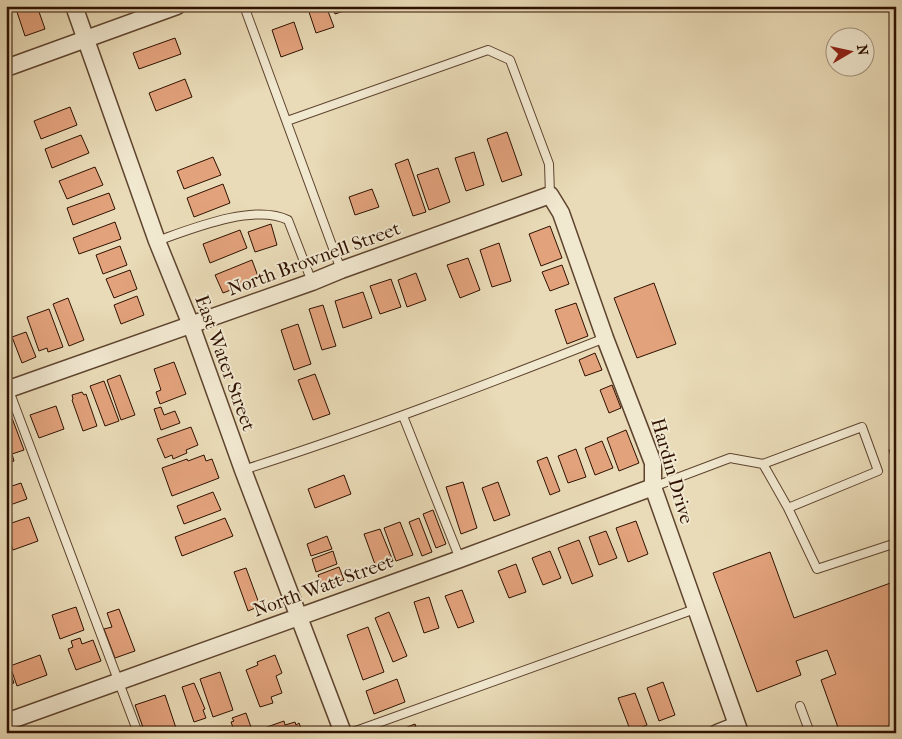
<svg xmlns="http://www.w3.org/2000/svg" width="902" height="739" viewBox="0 0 902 739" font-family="'IM FELL French Canon',serif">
  <rect width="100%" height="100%" fill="#e9dbb7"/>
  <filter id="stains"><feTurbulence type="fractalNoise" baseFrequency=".004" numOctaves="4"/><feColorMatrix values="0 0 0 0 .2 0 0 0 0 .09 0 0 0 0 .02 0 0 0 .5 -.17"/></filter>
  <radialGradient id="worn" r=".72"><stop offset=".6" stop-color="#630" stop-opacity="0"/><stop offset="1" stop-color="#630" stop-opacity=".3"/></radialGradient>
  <path fill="#e2a27c" stroke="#2f1101" d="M15,6h22l8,23 -20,7z
    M307,6h19l8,21 -18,6z
    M332,6h20l1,2 -18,6z
    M294,22l9,27 -22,8 -9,-27z
    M175,38l6,16 -42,15 -6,-16z
    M185,79l7,18 -36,14 -7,-18z
    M70,107l7,18 -36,14 -7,-18z
    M507,132l15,43 -20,7 -15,-43z
    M81,135l8,18 -37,15 -7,-19z
    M474,152l10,33 -18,6 -11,-33z
    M213,157l8,18 -37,14 -7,-18z
    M408,159l18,53 -13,4 -18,-52z
    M95,167l8,18 -36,14 -8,-18z
    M438,168l12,34 -21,8 -12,-35z
    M223,184l7,19 -36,14 -7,-19z
    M372,189l7,18 -24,8 -6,-18z
    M109,193l6,16 -42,16 -6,-17z
    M115,222l6,17 -42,15 -6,-16z
    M271,224l6,21 -22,7 -7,-20z
    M550,226l12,32 -21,8 -12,-32z
    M240,230l7,18 -37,15 -7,-19z
    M499,243l12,38 -19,6 -12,-37z
    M120,246l7,19 -24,9 -7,-19z
    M468,258l12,32 -20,8 -13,-33z
    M252,260l7,19 -36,14 -8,-18z
    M562,265l7,19 -19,7 -8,-19z
    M130,270l7,19 -23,9 -8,-19z
    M416,273l10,27 -19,7 -9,-27z
    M391,279l10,28 -21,7 -10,-28z
    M654,283l22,61 -39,14 -23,-60z
    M363,292l9,26 -29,10 -8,-27z
    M137,296l7,19 -23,9 -7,-19z
    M68,298l16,42 -15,6 -16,-42z
    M576,303l12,33 -21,8 -12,-34z
    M323,305l13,41 -14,4 -13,-41z
    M49,309l14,38 -15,5 -1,-4 -8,3 -12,-34z
    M298,324l13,40 -17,6 -13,-40z
    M26,332l10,25 -14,6 -10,-26z
    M595,353l7,17 -17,6 -6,-16z
    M174,362l12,32 -26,10 -4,-12 5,-2 -7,-21z
    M315,374l15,40 -17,6 -15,-40z
    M120,375l15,40 -14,5 -14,-40z
    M104,381l15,40 -14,5 -15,-40z
    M612,385l9,23 -12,5 -9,-23z
    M82,392l2,3 2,-1 11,32 -14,5 -11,-31 1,-1 -1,-4z
    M56,406l8,23 -25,9 -9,-23z
    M161,407l3,8 11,-4 5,12 -19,7 -7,-21z
    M8,414l2,5 2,-1 12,32 -12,4 2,7 -8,3v-49z
    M191,427l7,18 -12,5 1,3 -14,6 -1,-4 -7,3 -8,-19z
    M626,430l13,33 -20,8 -12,-33z
    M602,441l11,27 -18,7 -10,-27z
    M896,448v17h-2l-5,-15z
    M576,449l10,28 -18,6 -10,-27z
    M204,455l2,6 6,-2 7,19 -47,18 -10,-28 25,-9 1,2z
    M547,457l13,34 -10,4 -13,-34z
    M344,475l7,19 -36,14 -7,-19z
    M463,482l14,46 -16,6 -15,-47z
    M498,482l12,33 -16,6 -12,-33z
    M21,483l6,16 -20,7 -1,-18z
    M213,492l8,18 -37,14 -7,-18z
    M433,510l13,34 -10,4 -13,-34z
    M29,517l9,24 -25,9 -7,-20v-5z
    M225,518l8,18 -51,20 -7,-19z
    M419,518l13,34 -10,4 -13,-34z
    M636,521l12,33 -20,8 -12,-34z
    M400,522l13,33 -17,6 -12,-33z
    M380,529l13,32 -17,6 -12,-33z
    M606,531l11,27 -18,7 -10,-28z
    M327,536l5,13 -21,7 -4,-12z
    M579,540l14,36 -21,8 -14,-36z
    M333,551l4,13 -21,8 -4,-13z
    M550,551l11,27 -18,7 -11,-27z
    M770,552l24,66 102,-37v150l-6,2h-50l-19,-53 15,-6 -9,-24 -31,11 5,14 -44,17 -44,-119z
    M516,564l10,28 -17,6 -11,-27z
    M339,567l5,13 -22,7 -4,-12z
    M246,568l14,38 -12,5 -14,-39z
    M462,590l12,32 -16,6 -13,-32z
    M429,597l10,31 -15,5 -10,-31z
    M76,607l8,23 -24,9 -8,-24z
    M119,609l16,42 -20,7 -11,-29 8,-2 -5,-14z
    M389,612l18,44 -14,6 -18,-44z
    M368,627l16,45 -21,8 -16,-45z
    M80,638l2,6 11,-4 8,21 -25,9 -8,-21 5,-2 -2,-6z
    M40,655l7,20 -30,11 -7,-20z
    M275,655l7,18 -6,3 6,17 -11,4 2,6 -13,4 -14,-37 12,-5 -1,-3z
    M9,669l5,14 -8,3v-16z
    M220,672l13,38 -20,7 -13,-38z
    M397,679l8,23 -31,12 -8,-23z
    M663,682l12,33 -16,6 -12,-33z
    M194,683l11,26 -2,1 3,8 -12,4 -12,-35z
    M635,693l12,32 -16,7 -13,-34z
    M165,695l11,33 -14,5h-17l-10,-28z
    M246,713l6,17 -9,3h-8l-4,-11 3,-1 -2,-3z
    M284,721l1,4 10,-3 1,3 3,-2 4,10h-42l7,-3 -1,-3z
    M415,724l3,9h-26z"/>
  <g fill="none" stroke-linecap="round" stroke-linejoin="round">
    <g stroke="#5e442e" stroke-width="10">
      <path id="lane" d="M244,6l97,264
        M287,121l201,-71 22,10 39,104 1,31
        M157,241c34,-12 97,-38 131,-21l24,62
        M8,388l130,345
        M403,416l57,143
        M243,470c123,-39 242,-85 362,-132
        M653,487l77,-29 33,6 99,-37 16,44 -90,37 -25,-44
        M788,508l29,61 79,-26
        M800,706l10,27
        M350,733l345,-124"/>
    </g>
    <g stroke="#5e442e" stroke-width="19">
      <path id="street" d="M74,6l83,235 34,84 52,145 100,263
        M6,68l171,-62
        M6,390l306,-108 29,-12 209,-75 11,18 44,125 48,125v24l87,246
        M6,722l454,-163 193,-72
        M717,733l20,-8"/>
    </g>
    <use href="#lane" stroke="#f1e8d0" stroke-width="8"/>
    <use href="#street" stroke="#f1e8d0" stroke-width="16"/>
  </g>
  <g text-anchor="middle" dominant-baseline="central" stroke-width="4" stroke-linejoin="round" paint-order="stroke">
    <g font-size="19" fill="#2f1101" stroke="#f1e8d0">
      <text transform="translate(314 259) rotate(-20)">North Brownell Street</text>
      <text transform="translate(225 363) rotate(70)">East Water Street</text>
      <text transform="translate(672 471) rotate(74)">Hardin Drive</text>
      <text transform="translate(323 586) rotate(-20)">North Watt Street</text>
    </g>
  </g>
  <rect width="902" height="739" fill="none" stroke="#e9dbb7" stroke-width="25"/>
  <rect x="8" y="8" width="887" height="724" fill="none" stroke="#2f1101" stroke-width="2.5"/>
  <rect x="12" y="12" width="877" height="714" fill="none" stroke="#2f1101"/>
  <g transform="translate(850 52) rotate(81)"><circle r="24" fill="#f1e8d0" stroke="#a3927d"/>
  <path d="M0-4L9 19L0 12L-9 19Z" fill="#8f2418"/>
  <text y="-8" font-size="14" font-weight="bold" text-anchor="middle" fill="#2f1101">N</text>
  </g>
  <rect width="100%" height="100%" filter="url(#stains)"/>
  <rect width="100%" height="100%" fill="url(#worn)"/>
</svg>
